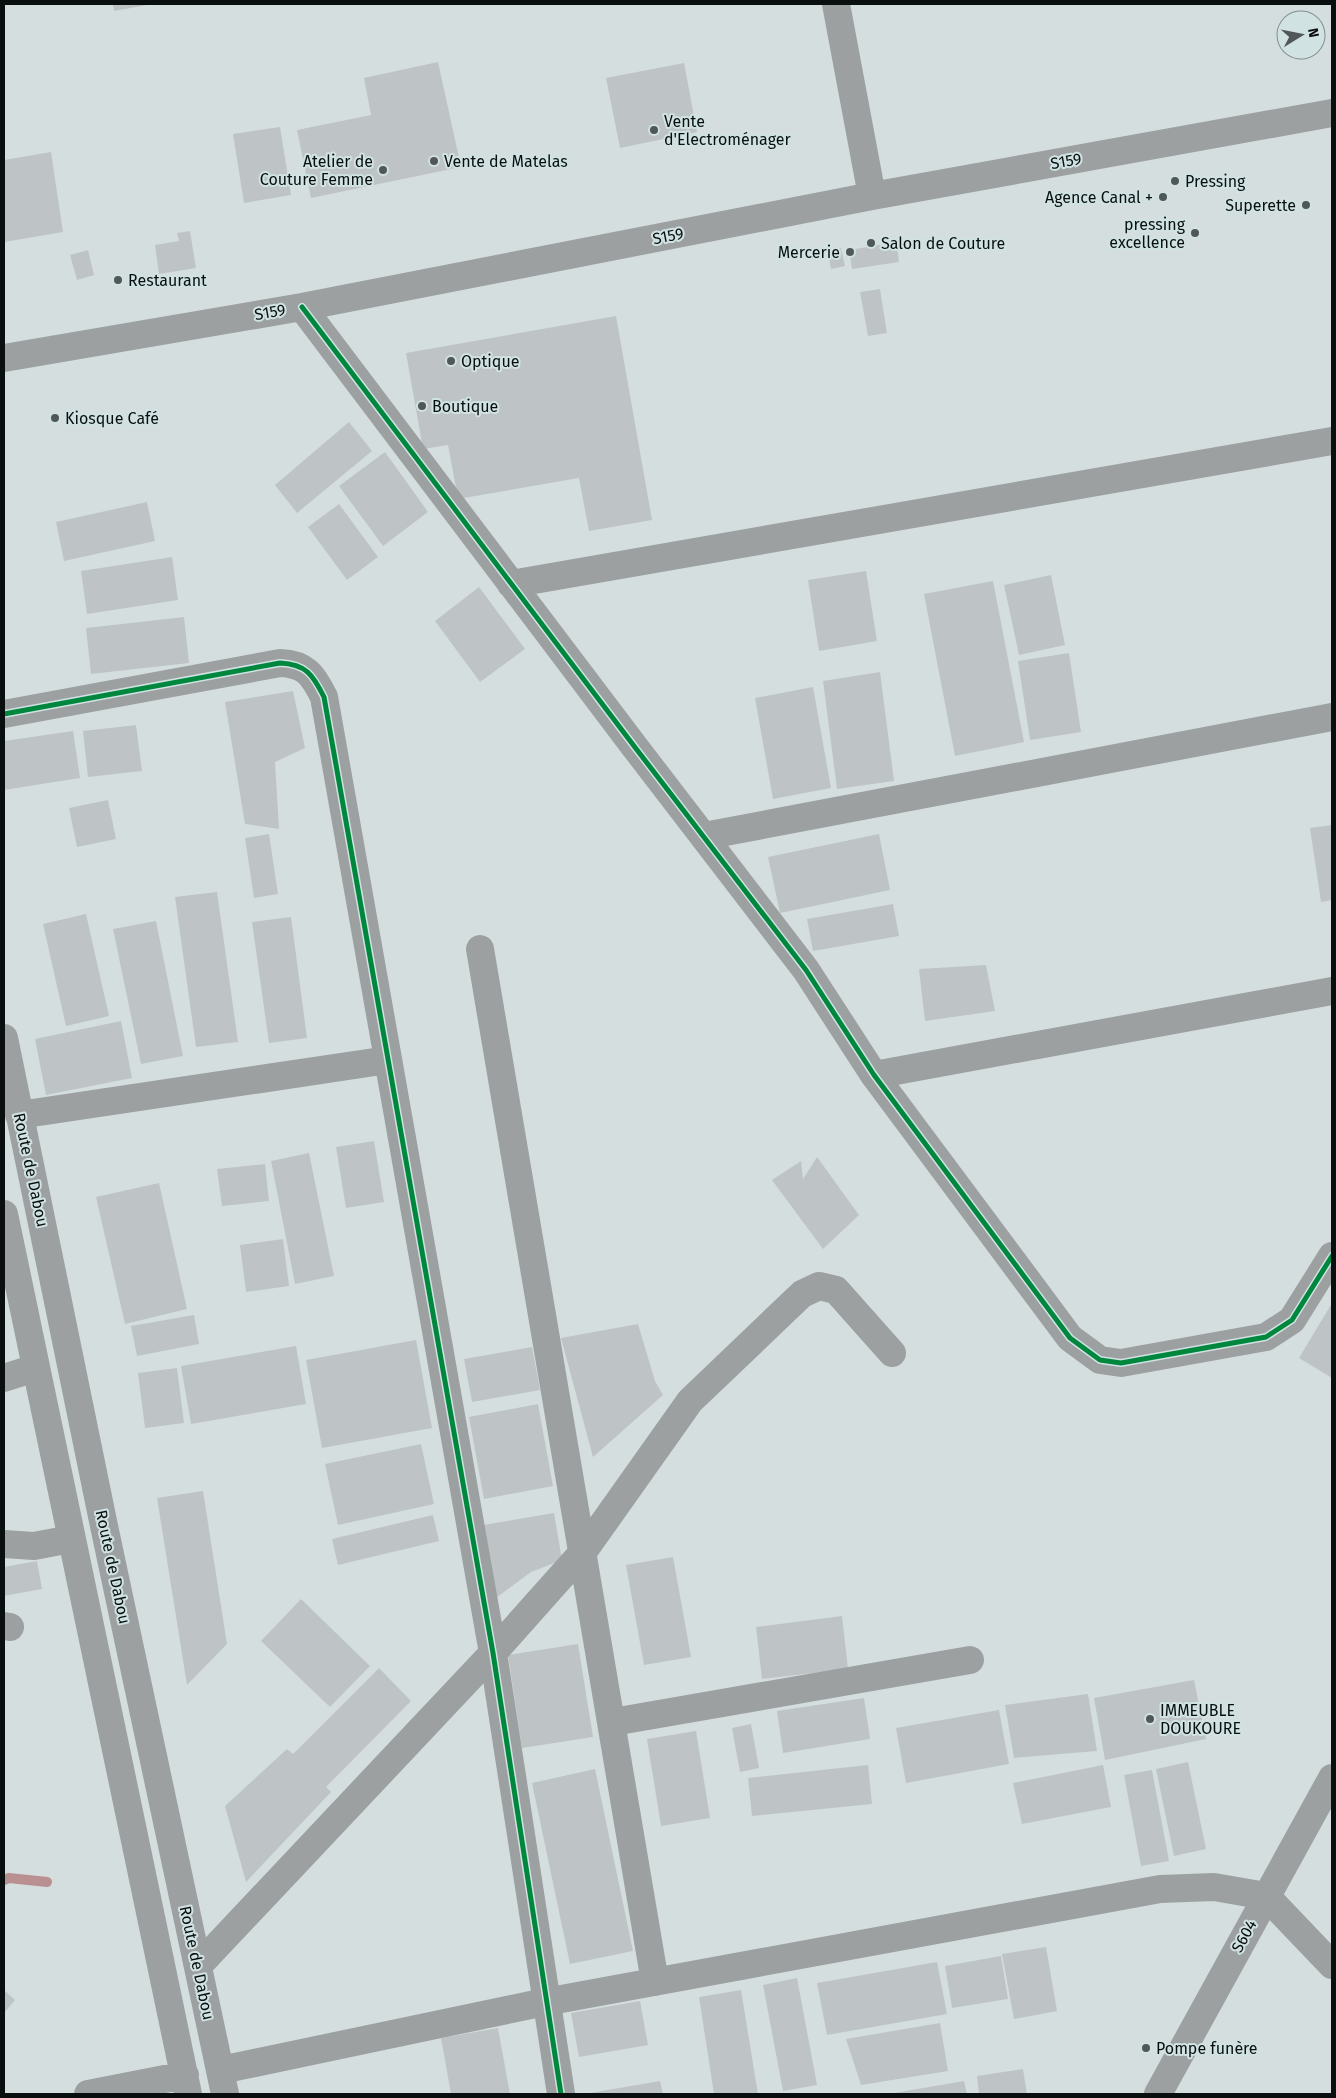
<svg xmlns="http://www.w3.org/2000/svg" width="1336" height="2098" viewBox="0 0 1336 2098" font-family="'Fira Sans',sans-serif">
  <rect width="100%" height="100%" fill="#d5dedf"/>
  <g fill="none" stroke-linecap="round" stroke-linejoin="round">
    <path stroke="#b98f92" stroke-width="10" d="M4,1880l5,-2 38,4"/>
  </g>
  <path fill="#bec4c5" d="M113,4h34v1l-33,6z
    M438,62l23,105 -150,31 -14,-68 74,-15 -7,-37z
    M684,63l13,69 -77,16 -14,-70z
    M280,127l11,68 -47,8 -11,-69z
    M51,152l12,80 -59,10v-82z
    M190,231l6,37 -37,6 -4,-29 24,-4 -2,-8z
    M896,239l3,23 -47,7 -3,-19 37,-6 -1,-3z
    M841,248l4,18 -14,3 -3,-18z
    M88,250l6,25 -17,5 -7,-25z
    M880,289l7,44 -19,3 -8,-44z
    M616,316l36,204 -63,11 -10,-53 -121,21 -10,-54 -25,4 -17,-96z
    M349,422l23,29 -75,62 -22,-28z
    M385,452l43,60 -45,34 -44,-60z
    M147,502l8,39 -91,20 -8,-39z
    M339,504l39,53 -31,23 -39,-53z
    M172,557l6,43 -91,14 -6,-43z
    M866,571l11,70 -58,10 -11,-71z
    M1051,575l14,70 -46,10 -15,-70z
    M993,581l31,161 -69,14 -31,-162z
    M479,587l46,62 -45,33 -45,-61z
    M184,617l5,46 -98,11 -5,-46z
    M1069,653l12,79 -51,8 -12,-79z
    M880,672l14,109 -57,8 -14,-108z
    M813,687l18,101 -58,11 -18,-101z
    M293,691l12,57 -30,14 4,67 -34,-5 -20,-122z
    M136,725l6,46 -54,6 -5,-46z
    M73,731l7,47 -76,12v-49z
    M108,800l8,39 -39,8 -8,-39z
    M1332,825v75l-11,2 -11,-74z
    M269,834l9,60 -24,4 -9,-60z
    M879,834l11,56 -110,23 -12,-56z
    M217,892l21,150 -42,5 -21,-150z
    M893,904l6,32 -86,15 -6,-32z
    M86,914l23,102 -43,10 -23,-102z
    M291,917l16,121 -38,5 -17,-121z
    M156,921l27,135 -42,8 -28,-135z
    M986,965l9,46 -70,10 -6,-52z
    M121,1021l11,57 -86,17 -11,-56z
    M374,1141l10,61 -38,6 -10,-61z
    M309,1153l25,123 -39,8 -24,-123z
    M817,1157l42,58 -36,34 -51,-69 29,-19 2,18z
    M265,1164l4,37 -47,5 -5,-37z
    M159,1183l28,126 -62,15 -29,-127z
    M283,1239l6,47 -43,6 -6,-47z
    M1332,1303v75l-33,-20z
    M194,1315l5,29 -62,12 -6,-30z
    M638,1324l17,57 8,14 -70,62 -32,-119z
    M416,1340l16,88 -110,20 -16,-88z
    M296,1346l10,58 -115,20 -10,-58z
    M532,1347l8,43 -68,12 -8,-43z
    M177,1368l7,55 -39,5 -7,-55z
    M538,1404l15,82 -69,13 -15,-82z
    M421,1444l13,60 -96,21 -13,-61z
    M203,1491l24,153 -40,41 -30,-187z
    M554,1513l8,47 -31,12 -35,26 -13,-73z
    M433,1515l6,26 -101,24 -6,-26z
    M673,1557l18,100 -47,8 -18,-100z
    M37,1561l5,28 -38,7v-29z
    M301,1599l69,67 -40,41 -69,-66z
    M842,1616l6,53 -86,10 -6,-52z
    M578,1644l15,93 -71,11 -14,-93z
    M379,1668l32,33 -85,86 5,5 -85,90 -21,-76 62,-57 6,5z
    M1194,1680l12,59 -101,21 -11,-62z
    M1088,1694l9,57 -83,7 -9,-53z
    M864,1698l6,41 -87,14 -6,-42z
    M999,1710l10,54 -103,19 -10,-55z
    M751,1724l8,44 -19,4 -8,-44z
    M696,1731l14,87 -49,8 -14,-87z
    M1188,1762l18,87 -32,7 -18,-87z
    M868,1765l4,39 -120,12 -4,-38z
    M1103,1765l8,42 -89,17 -9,-41z
    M595,1769l38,182 -63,13 -38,-181z
    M1152,1770l17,91 -28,5 -17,-91z
    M1046,1947l11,64 -43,8 -12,-65z
    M1001,1956l7,43 -56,9 -7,-42z
    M937,1962l10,52 -120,21 -10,-52z
    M797,1978l20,107 -34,6 -20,-106z
    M4,1990l11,10 -11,13z
    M741,1990l17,104h-44l-15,-97z
    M640,2001l8,44 -69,12 -8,-44z
    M940,2023l8,48 -87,14 -15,-46z
    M498,2028l12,66h-59l-10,-56z
    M1023,2069l4,25h-48l-2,-18z
    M660,2081l3,13h-73v-1z
    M964,2081l3,13h-73v-1z"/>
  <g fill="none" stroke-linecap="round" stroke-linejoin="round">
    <path stroke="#9ca0a1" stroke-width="28" d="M836,4l36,192
      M302,307l332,439 172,224 68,105 196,263 30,22 21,3 145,-26 26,-17 40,-64
      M4,358l298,-51 570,-111 460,-83
      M511,584l821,-143
      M4,714l276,-51c26,1 33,12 44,34l169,956 68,441
      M704,836l628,-119
      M480,949l175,1033
      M4,1038l100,488 121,568
      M874,1075l458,-84
      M19,1115l369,-55
      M4,1214l184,880
      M4,1378l31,-10
      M4,1544l30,2 37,-7
      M4,1626l6,1
      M613,1722l357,-62
      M198,1966l295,-313 90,-101 107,-151 112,-107 17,-8 17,4 56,63
      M221,2070l324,-68 615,-113 54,-2 52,9 66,69
      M88,2094l97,-19
      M1158,2094l174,-316"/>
    <g stroke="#d1e2e3" stroke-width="8">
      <path id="cycleway" d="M302,307l332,439 172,224 68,105 196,263 30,22 21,3 145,-26 26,-17 40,-64
        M4,714l276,-51c26,1 33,12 44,34l169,956 68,441"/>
    </g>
    <use href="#cycleway" stroke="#00873e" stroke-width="5"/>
  </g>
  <g fill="#505758" stroke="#d1e2e3" stroke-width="2">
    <circle cx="654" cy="130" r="5"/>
    <circle cx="434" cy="161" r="5"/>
    <circle cx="383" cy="170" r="5"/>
    <circle cx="1175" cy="181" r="5"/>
    <circle cx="1163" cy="197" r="5"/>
    <circle cx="1306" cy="205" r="5"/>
    <circle cx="1195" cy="233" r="5"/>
    <circle cx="871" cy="243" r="5"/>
    <circle cx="850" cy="252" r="5"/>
    <circle cx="118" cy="280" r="5"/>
    <circle cx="451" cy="361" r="5"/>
    <circle cx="422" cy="406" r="5"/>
    <circle cx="55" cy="418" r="5"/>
    <circle cx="1150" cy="1719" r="5"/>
    <circle cx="1146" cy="2048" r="5"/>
  </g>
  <g text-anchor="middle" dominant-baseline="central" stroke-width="4" stroke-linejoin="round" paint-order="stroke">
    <g font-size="16" fill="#090f0f" stroke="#d1e2e3" text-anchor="start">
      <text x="664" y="121">Vente<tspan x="664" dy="18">d'Electroménager</tspan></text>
      <text x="373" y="161" text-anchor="end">Atelier de<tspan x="373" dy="18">Couture Femme</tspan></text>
      <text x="444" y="161">Vente de Matelas</text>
      <text x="1185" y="181">Pressing</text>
      <text x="1153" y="197" text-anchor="end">Agence Canal +</text>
      <text x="1296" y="205" text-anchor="end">Superette</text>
      <text x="1185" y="224" text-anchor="end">pressing<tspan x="1185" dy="18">excellence</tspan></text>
      <text x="881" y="243">Salon de Couture</text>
      <text x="840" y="252" text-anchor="end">Mercerie</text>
      <text x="128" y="280">Restaurant</text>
      <text x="461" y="361">Optique</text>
      <text x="432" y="406">Boutique</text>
      <text x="65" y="418">Kiosque Café</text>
      <text x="1160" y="1710">IMMEUBLE<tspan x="1160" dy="18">DOUKOURE</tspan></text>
      <text x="1156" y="2048">Pompe funère</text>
    </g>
    <g font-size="16" fill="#090f0f" stroke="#d1e2e3">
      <text transform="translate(1066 161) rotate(-10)">S159</text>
      <text transform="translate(668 236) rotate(-11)">S159</text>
      <text transform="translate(270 312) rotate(-10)">S159</text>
      <text transform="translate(31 1170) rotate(78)">Route de Dabou</text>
      <text transform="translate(113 1567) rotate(78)">Route de Dabou</text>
      <text transform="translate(1244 1936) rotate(-61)">S604</text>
      <text transform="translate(197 1963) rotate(78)">Route de Dabou</text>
    </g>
  </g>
  <rect width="1336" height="2098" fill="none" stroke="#090f0f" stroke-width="10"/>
  <g transform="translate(1301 35) rotate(80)"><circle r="24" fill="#d1e2e3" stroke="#818e8e"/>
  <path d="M0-4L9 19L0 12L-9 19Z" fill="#505758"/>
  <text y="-8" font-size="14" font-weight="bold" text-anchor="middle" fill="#090f0f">N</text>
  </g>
</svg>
